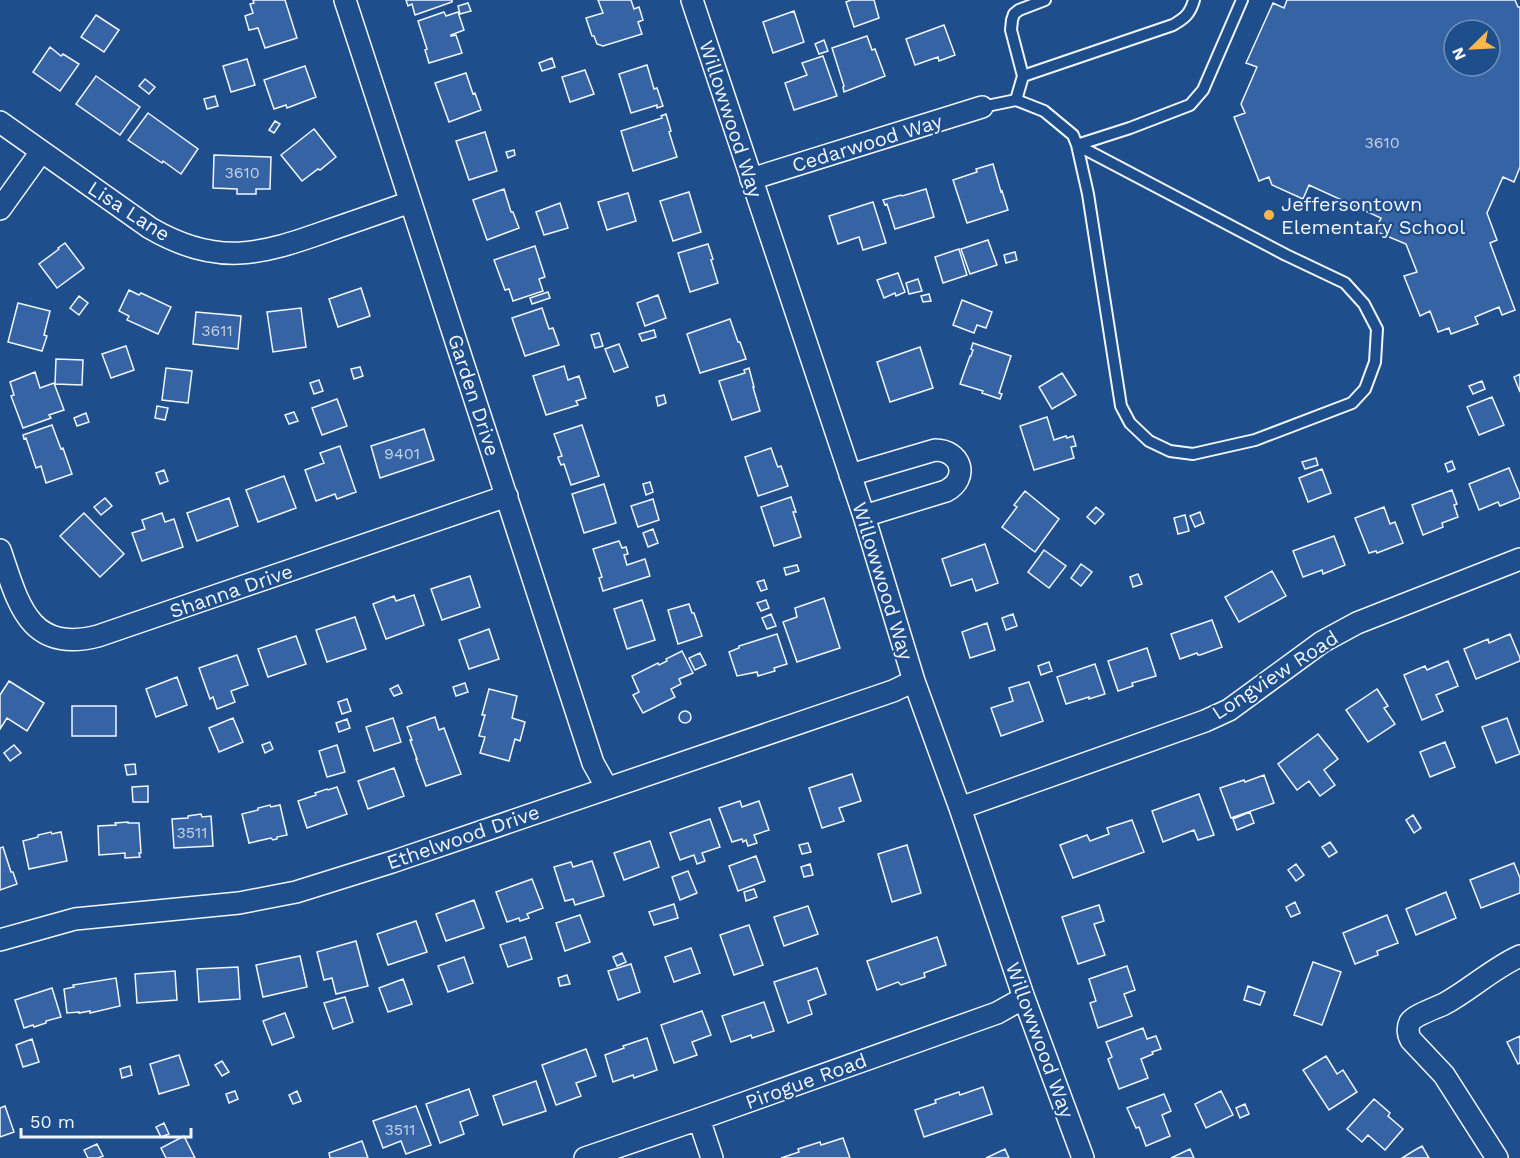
<svg xmlns="http://www.w3.org/2000/svg" width="1520" height="1158" viewBox="0 0 1520 1158" font-family="'Work Sans',sans-serif">
  <rect width="100%" height="100%" fill="#1f4e8c"/>
  <path fill="#3563a3" stroke="#f2f6ff" stroke-width="1.5" fill-rule="evenodd" d="M253,0h32l12,38 -32,10 -7,-20 -9,2 -4,-14 8,-3 -3,-9 4,-1z
    M406,0h46v2l-37,13 -3,-11 -4,2z
    M598,0h33l3,9 5,-2 4,13 -5,2 4,12 -39,12 -6,-2 -3,-8h-2l-6,-18 17,-5z
    M851,0h23l5,18 -25,9 -8,-25z
    M1287,0h228l3,7h2v160l-6,15 -11,-5 -16,36 10,27 -7,3 25,67 -13,5 -3,-8 -24,10 3,7 -27,10 -2,-6 -11,4 -8,-21 -10,5 -16,-40 13,-4 -11,-28 -31,-13 6,-13 -72,-33 -6,14 -31,-14 -3,-8 -10,4 -25,-64 11,-4 -4,-9 16,-37 -11,-4 27,-60 11,5zM1454,30h36v36h-36z
    M468,3l3,8 -11,3 -2,-8z
    M794,11l10,31 -31,11 -10,-31z
    M444,12l2,4 12,-4 6,18 -13,5v1l5,-1 6,18 -33,10 -4,-13 2,-1 -9,-28z
    M96,15l23,15 -15,22 -23,-15z
    M944,25l11,30 -16,6 -1,-4 -23,8 -9,-26z
    M867,36l5,14 3,-1 10,27 -41,16 -1,-5 1,-1 -12,-38z
    M824,40l4,11 -9,3 -4,-10z
    M50,47l11,9 2,-2 16,10 -19,27 -27,-19z
    M823,56l14,40 -43,14 -9,-27 22,-8 -5,-12z
    M552,58l3,9 -13,4 -3,-8z
    M247,59l8,26 -24,7 -8,-26z
    M647,65l7,24 3,-1 6,18 -6,2v-3l-26,8 -12,-39z
    M305,66l11,31 -29,11 -1,-3 -12,4 -10,-29z
    M585,70l9,24 -24,8 -8,-25z
    M466,73l7,21 2,-1 6,17 -32,12 -14,-39z
    M96,76l44,31 -20,28 -44,-31z
    M145,79l10,8 -6,7 -10,-8z
    M215,96l3,10 -11,3 -3,-10z
    M148,113l50,36 -17,25 -18,-13 -1,2 -34,-23z
    M666,114l5,17 -2,1 8,25 -44,14 -12,-40 41,-13 -1,-2z
    M275,121l5,3 -6,9 -5,-3z
    M314,129l22,28 -16,13 -2,-1 -16,12 -21,-26z
    M485,132l12,39 -28,9 -13,-39z
    M514,150l1,5 -7,3 -2,-6z
    M214,155l57,2 -1,32h-14v5h-19v-5l-24,-1z
    M993,164l8,28 1,-1 6,19 -41,13 -14,-43 24,-8 -1,-3z
    M504,189l7,23h2l6,16 -32,12 -14,-40z
    M926,189l8,28 -39,12 -8,-25 -2,1 -2,-5 18,-5 1,1z
    M689,192l12,40 -28,9 -13,-40z
    M628,193l8,28 -29,9 -9,-28z
    M873,202l13,41 -23,7 -4,-13 -21,7 -9,-28z
    M560,203l8,25 -24,7 -8,-23z
    M988,240l9,25 -27,9 -9,-25z
    M65,243l19,25 -27,20 -18,-24 20,-15 -1,-1z
    M708,244l5,15 -2,1 7,23 -28,9 -12,-39z
    M535,246l10,31 -6,2 4,12 -30,10 -4,-12 -4,1 -11,-30z
    M959,249l8,26 -24,8 -8,-26z
    M1015,252l2,8 -11,3 -2,-8z
    M898,273l7,19 -9,4 -1,-3 -11,5 -7,-18z
    M918,279l4,12 -13,3 -3,-11z
    M361,288l9,28 -32,11 -9,-28z
    M129,290l10,5 2,-2 30,14 -13,27 -31,-14 2,-4 -10,-5z
    M548,292l2,6 -18,6 -2,-6z
    M929,294l2,7 -8,1 -2,-6z
    M658,295l8,23 -21,8 -8,-23z
    M79,296l9,7 -9,12 -9,-7z
    M962,300l30,12 -6,16 -9,-3 -3,8 -21,-8z
    M18,303l32,8 -6,24 3,1 -5,15 -34,-9z
    M301,308l5,39 -33,5 -6,-40z
    M542,308l7,21 4,-1 6,17 -34,11 -13,-38z
    M196,312l45,4 -3,33 -45,-5z
    M730,319l8,23h2l6,17 -46,14 -13,-39z
    M654,330l2,7 -14,4 -3,-7z
    M599,333l4,13 -8,2 -4,-13z
    M973,343l38,13 -12,37 3,1 -2,5 -18,-6 1,-2 -23,-7 10,-28h1l2,-6 -2,-1z
    M619,344l9,23 -14,5 -9,-23z
    M126,346l8,24 -23,8 -9,-24z
    M920,347l13,41 -43,14 -13,-40z
    M56,359l27,1 -1,25 -27,-1z
    M564,366l4,14 11,-4 7,22 -10,3 2,4 -32,10 -13,-39z
    M360,367l3,9 -9,3 -3,-10z
    M166,368l26,3 -4,32 -26,-3z
    M749,368l5,19h-1l7,24 -28,9 -13,-39 26,-8 -1,-3z
    M35,372l5,16 14,-5 10,27 -15,5 2,3 -28,10 -12,-32 3,-1 -4,-13z
    M1062,373l14,22 -24,14 -13,-22z
    M1520,374v18l-6,-15z
    M319,380l4,11 -9,3 -4,-11z
    M1482,381l3,8 -12,5 -4,-8z
    M664,395l2,8 -8,3 -2,-9z
    M1492,397l12,28 -25,10 -12,-28z
    M337,399l10,27 -25,9 -10,-27z
    M157,406l11,2 -3,12 -10,-2z
    M294,412l4,9 -9,3 -4,-9z
    M86,413l3,9 -12,4 -3,-8z
    M1047,417l7,23 12,-4 1,2 6,-2 3,10 -5,1 3,11 -40,12 -14,-44z
    M52,425l9,24 2,-1 9,26 -26,9 -5,-17 -5,2 -10,-30 -2,1 -1,-4z
    M582,425l17,51 -28,9 -7,-21 -3,1 -3,-7v-1l4,-1 -8,-22z
    M424,429l10,31 -54,18 -9,-32z
    M340,446l16,46 -19,7 -2,-5 -19,7 -11,-31 19,-7 -4,-10z
    M771,448l6,17 1,2 3,-1 7,20 -30,10 -13,-39z
    M1316,458l2,7 -13,4 -3,-7z
    M1452,461l3,8 -7,3 -3,-8z
    M1509,468l11,27v3l-20,8 -2,-4 -19,8 -10,-26z
    M1322,469l9,24 -23,9 -9,-24z
    M164,470l4,11 -8,3 -4,-11z
    M284,476l12,32 -38,14 -12,-32z
    M650,482l3,10 -7,3 -3,-11z
    M604,484l12,39 -32,10 -12,-39z
    M1452,490l5,14 -3,1 4,12 -16,6 1,4 -20,8 -11,-30z
    M1025,491l34,28 -24,33 -33,-25 15,-20 -3,-2z
    M791,497l5,15h-3l8,25 -27,9 -13,-39z
    M105,498l7,8 -11,9 -7,-8z
    M229,498l9,28 -41,15 -10,-28z
    M653,499l6,21 -21,7 -7,-21z
    M1096,507l8,7 -9,10 -8,-7z
    M1384,507l6,17 5,-2 8,21 -26,10 -1,-2 -7,2 -14,-35z
    M1200,512l4,11 -9,4 -5,-11z
    M84,513l40,41 -24,23 -40,-41z
    M162,513l3,9 9,-3 9,28 -41,14 -10,-28 13,-4 -3,-9z
    M1185,515l4,16 -11,3 -4,-16z
    M653,529l5,14 -10,4 -5,-14z
    M1334,536l11,29 -22,9 -1,-4 -19,7 -10,-26z
    M619,541l3,7 4,-1 2,7 -4,1 3,10 18,-6 5,17 -47,15 -4,-13 3,-1 -9,-28z
    M985,544l13,39 -22,8 -4,-12 -21,7 -9,-27z
    M1044,550l22,16 -17,22 -21,-16z
    M1081,564l11,8 -11,14 -10,-8z
    M797,565l2,6 -13,4 -2,-7z
    M1272,571l14,25 -47,26 -14,-25z
    M1138,574l4,10 -9,3 -3,-10z
    M470,576l10,31 -38,13 -11,-31z
    M764,580l3,9 -6,2 -4,-9z
    M414,595l10,30 -38,14 -13,-35 21,-8 2,5z
    M824,598l16,50 -43,14 -14,-40 14,-5 -2,-9z
    M642,600l13,40 -28,9 -13,-40z
    M766,600l3,8 -8,3 -4,-8z
    M689,604l3,9h2l8,23 -24,8 -10,-34z
    M771,614l5,12 -9,3 -5,-11z
    M1013,614l4,12 -11,4 -4,-12z
    M355,617l11,32 -39,13 -11,-32z
    M1212,620l10,27 -22,8h-2l-1,-2 -17,6 -9,-25z
    M987,623l8,27 -25,8 -8,-26z
    M489,629l10,30 -30,10 -10,-29z
    M777,634l10,30 -13,4 1,3 -17,5 -1,-4 -20,4 -8,-24 10,-4v-2z
    M1510,634l10,24v3l-44,18 -12,-30 24,-10 1,4z
    M296,636l10,28 -38,13 -10,-28z
    M1147,648l9,28 -24,7 1,3 -15,5 -10,-30z
    M682,651l11,22 -14,6 2,5 -10,5 4,8 -32,16 -10,-18 6,-3 -7,-16 26,-13 1,2 8,-4 -1,-2z
    M700,653l6,12 -11,5 -6,-12z
    M237,655l11,30 -17,6 4,11 -18,7 -4,-12 -3,2 -11,-31z
    M1448,661l10,25 -22,9 7,16 -21,9 -18,-45 21,-9 2,4z
    M1049,662l3,9 -11,4 -3,-9z
    M1095,664l10,30 -16,5v-2l-23,7 -9,-27z
    M177,677l10,28 -31,12 -10,-28z
    M9,681l35,22 -17,28 -20,-13 -7,11v-34z
    M1029,682l14,39 -42,15 -10,-28 22,-7 -4,-13z
    M465,683l3,9 -12,4 -3,-9z
    M398,685l4,8 -8,3 -4,-7z
    M489,689l28,7 -5,22 13,4 -5,19 -5,-2 -6,22 -29,-8 5,-16 -6,-1 6,-21h-3z
    M1377,689l11,17 -4,2 11,16 -27,18 -22,-32z
    M347,699l4,12 -9,3 -4,-12z
    M72,706h44v30h-44z
    M679 717a6 6 0 1 1 12 0a6 6 0 1 1-12 0Z
    M435,717l4,13 5,-2 17,46 -35,12 -10,-27h1l-7,-19h2l-5,-13z
    M233,718l10,24 -24,10 -10,-24z
    M393,718l8,24 -27,9 -8,-24z
    M1507,718l13,36 -24,9 -14,-36z
    M347,719l3,9 -11,4 -3,-9z
    M1318,734l20,25 -14,11 11,15 -15,11 -11,-15 -12,9 -19,-26z
    M270,742l3,7 -8,4 -3,-8z
    M1445,742l10,25 -25,10 -10,-25z
    M14,745l7,8 -11,8 -6,-8z
    M337,745l8,27 -18,5 -8,-26z
    M135,764l1,10 -9,1 -2,-10z
    M394,768l10,28 -36,13 -10,-28z
    M852,774l9,27 -22,7 5,13 -22,7 -13,-40z
    M1264,775l10,28 -43,15 -11,-30 24,-8 1,2z
    M148,786v16h-15l-1,-15z
    M337,787l10,27 -40,14 -9,-27 18,-6 -1,-2 12,-4 1,1z
    M1199,794l15,41 -16,5 -4,-10 -31,12 -11,-31z
    M740,801l2,6 17,-6 10,29 -15,5 3,8 -9,3 -2,-6 -3,2 -1,-3 -10,3 -13,-34z
    M270,805l1,2 9,-2 7,30 -10,2v2l-4,1 -2,-2 -22,5 -7,-29 16,-4v-2z
    M1250,812l4,11 -17,7 -4,-11z
    M201,814l1,3 9,-1 2,30 -39,2 -2,-29 16,-1v-2z
    M1413,815l8,13 -7,5 -8,-13z
    M710,819l10,28 -18,6 3,8 -8,3 -3,-9 -14,5 -10,-27z
    M1132,820l12,32 -71,26 -13,-33 27,-10 3,6 19,-7 -2,-6z
    M128,822v1h11l2,30h-2l1,4 -15,1v-5l-26,2 -1,-29 18,-1 -1,-2z
    M51,832l1,2 9,-2 6,29 -38,8 -6,-28 15,-4v-2z
    M650,841l9,26 -35,13 -10,-27z
    M1330,842l7,10 -8,5 -7,-10z
    M808,843l3,9 -9,2 -3,-9z
    M907,845l14,48 -29,9 -14,-48z
    M3,847l8,25h2l4,12 -17,6v-42z
    M756,856l9,25 -27,10 -9,-25z
    M592,861l12,35 -29,9 -2,-6 -8,2 -11,-34 17,-5 2,5z
    M1514,863l6,15v15l-39,15 -11,-28z
    M810,864l3,11 -9,2 -3,-10z
    M1296,864l8,11 -8,6 -8,-11z
    M688,871l9,22 -17,7 -8,-23z
    M532,879l11,29 -16,6 2,4 -9,3 -1,-3 -12,4 -11,-30z
    M754,889l3,8 -11,4 -2,-9z
    M1446,892l10,26 -40,17 -10,-26z
    M474,900l10,28 -38,13 -10,-27z
    M1295,902l5,11 -9,4 -5,-10z
    M674,904l4,14 -24,7 -5,-13z
    M1099,905l5,16 -10,3 11,31 -27,9 -16,-47z
    M808,906l10,28 -34,12 -10,-29z
    M580,915l10,27 -25,9 -9,-28z
    M1387,915l11,28 -21,8 1,4 -23,9 -12,-31z
    M416,921l11,31 -39,13 -11,-31z
    M749,925l14,40 -29,10 -14,-40z
    M525,937l7,22 -24,8 -8,-22z
    M937,937l9,28 -22,8 1,4 -24,8 -3,-3 -21,8 -10,-29z
    M356,941l12,45 -32,8 -4,-16 -8,2 -7,-28z
    M691,948l9,25 -26,9 -9,-25z
    M622,953l4,9 -9,4 -4,-9z
    M300,956l7,31 -44,10 -7,-32z
    M464,957l9,26 -25,9 -10,-26z
    M1313,962l28,10 -19,53 -28,-10z
    M631,964l9,28 -22,8 -10,-29z
    M1127,966l8,24 -11,4 8,22 -34,12 -8,-25 6,-2 -7,-22z
    M238,967l2,32 -41,3 -2,-33z
    M817,968l9,26 -18,7 4,13 -24,9 -14,-41z
    M175,971l2,29 -40,3 -2,-29z
    M567,975l3,9 -10,2 -2,-8z
    M116,978l4,28 -30,7v-2l-11,2v-1l-12,1 -3,-24 10,-2 -1,-2z
    M403,979l9,25 -24,8 -9,-24z
    M1248,986l17,6 -5,13 -16,-5z
    M52,988l9,29 -15,4v2l-12,4 -1,-2 -9,3 -9,-28z
    M345,997l8,25 -20,7 -9,-26z
    M764,1002l10,29 -22,7 -1,-3 -20,7 -9,-26z
    M702,1011l9,24 -19,7 5,13 -23,8 -13,-38z
    M285,1013l9,24 -22,8 -9,-24z
    M1143,1028l4,11 9,-3 5,13 -9,3 1,2 -12,5 7,19 -29,11 -11,-30 4,-2 -6,-15z
    M1520,1036v27l-2,1 -11,-22z
    M647,1038l10,32 -23,8 -1,-3 -20,7 -8,-27 19,-7 -1,-2z
    M32,1039l7,23 -16,5 -7,-22z
    M586,1049l10,27 -20,7 5,13 -25,9 -14,-40z
    M179,1055l10,30 -30,9 -9,-30z
    M1326,1056l11,18 6,-4 14,22 -28,18 -26,-40z
    M222,1061l7,11 -7,4 -7,-11z
    M130,1066l2,9 -10,3 -2,-9z
    M536,1081l10,30 -43,14 -10,-29z
    M983,1087l9,27 -68,23 -9,-27 21,-7 -1,-3 24,-8 1,3z
    M469,1089l9,26 -18,7 4,12 -24,9 -14,-39z
    M235,1091l3,8 -9,4 -3,-9z
    M297,1091l4,10 -8,3 -4,-9z
    M1221,1091l12,24 -27,13 -11,-24z
    M1164,1094l7,17 -9,4 8,21 -24,10 -7,-19 -3,1 -9,-20z
    M1374,1099l16,14 -2,3 15,13 -18,21 -17,-15 -6,7 -15,-13z
    M1245,1104l4,10 -9,4 -4,-10z
    M5,1106l9,26 -14,5v-29z
    M416,1106l15,39 -25,9 -5,-13 -18,7 -10,-27z
    M164,1123l5,11 -8,3 -5,-10z
    M184,1136l11,22h-29l-5,-10z
    M843,1138l7,20h-69l18,-6 -1,-3 22,-7 1,3z
    M362,1141l6,17h-38l-1,-5z
    M97,1144l6,12 -5,2h-10l-4,-8z
    M1422,1146l7,12h-27l13,-8z
    M1005,1149l4,9h-23z
    M1190,1149l4,9h-23z"/>
  <g fill="none" stroke-linecap="round" stroke-linejoin="round">
    <g stroke="#f2f6ff" stroke-width="14">
      <path id="lane" d="M1023,76l150,-51c12,-7 17,-11 21,-25
        M1016,100l7,-24 -12,-46 1,-10 2,-6 5,-4 26,-10
        M982,107l34,-7 28,11 29,24 4,10 11,49 33,212 9,17 19,18 21,10 23,3 62,-14 97,-37 13,-14 10,-27 2,-33 -13,-25 -19,-21 -59,-28 -209,-110
        M1077,145l53,-17 60,-23 13,-15 39,-90"/>
    </g>
    <g stroke="#f2f6ff" stroke-width="24">
      <path id="street" d="M345,0l248,763 14,25
        M692,0l172,516 50,165 46,127 64,190 59,160
        M0,122l150,106c67,39 110,27 177,3 28,-10 56,-19 83,-29
        M751,179l231,-72
        M0,209l41,-57
        M850,475l85,-25c26,0 35,28 11,41l-82,25
        M0,550c18,52 28,104 98,86l409,-140
        M960,808l245,-87 24,-11 93,-68 35,-19 163,-64
        M0,940l75,-21 164,-16 57,-11 96,-30 501,-171 21,-10
        M699,1119l13,39
        M585,1158l114,-39 298,-106 27,-15
        M1497,1158l-53,-83 -33,-35c-3,-5 -4,-12 -1,-18 5,-7 26,-14 34,-18 26,-14 49,-36 76,-48"/>
    </g>
    <use href="#lane" stroke="#1f4e8c" stroke-width="10"/>
    <use href="#street" stroke="#1f4e8c" stroke-width="21"/>
  </g>
  <circle fill="#ffb74d" stroke="#1f4e8c" stroke-width="2" cx="1269" cy="215" r="6"/>
  <g text-anchor="middle" dominant-baseline="central" stroke-width="4.5" stroke-linejoin="round" paint-order="stroke">
    <g font-size="16" fill="#c3d1e8">
      <text x="1382" y="142">3610</text>
      <text x="242" y="172">3610</text>
      <text x="217" y="330">3611</text>
      <text x="402" y="453">9401</text>
      <text x="192" y="832">3511</text>
      <text x="400" y="1129">3511</text>
    </g>
    <g font-size="20" fill="#f2f6ff" stroke="#1f4e8c">
      <text transform="translate(731 119) rotate(72)">Willowwood Way</text>
      <text transform="translate(867 143) rotate(-17)">Cedarwood Way</text>
      <text transform="translate(129 211) rotate(33)">Lisa Lane</text>
      <text transform="translate(474 395) rotate(72)">Garden Drive</text>
      <text transform="translate(883 581) rotate(73)">Willowwood Way</text>
      <text transform="translate(231 591) rotate(-19)">Shanna Drive</text>
      <text transform="translate(1275 675) rotate(-33)">Longview Road</text>
      <text transform="translate(463 837) rotate(-19)">Ethelwood Drive</text>
      <text transform="translate(1040 1040) rotate(70)">Willowwood Way</text>
      <text transform="translate(806 1081) rotate(-20)">Pirogue Road</text>
    </g>
    <g font-size="20" fill="#f2f6ff" stroke="#1f4e8c" text-anchor="start">
      <text x="1281" y="204">Jeffersontown<tspan x="1281" dy="23">Elementary School</tspan></text>
    </g>
  </g>
  <g transform="translate(1472 48) rotate(246)"><circle r="28" fill="#1f4e8c" stroke="#7391ba" stroke-width="1.5"/>
  <path d="M0-4.5L10 22L0 15L-10 22Z" fill="#ffb74d"/>
  <text y="-9" font-size="16" font-weight="bold" text-anchor="middle" fill="#f2f6ff">N</text>
  </g>
  <path d="M21 1128v9h170v-9" fill="none" stroke="#f2f6ff" stroke-width="3"/>
  <text x="30" y="1128" font-size="18" fill="#f2f6ff" stroke="#1f4e8c" stroke-width="4.5" paint-order="stroke">50 m</text>
</svg>
